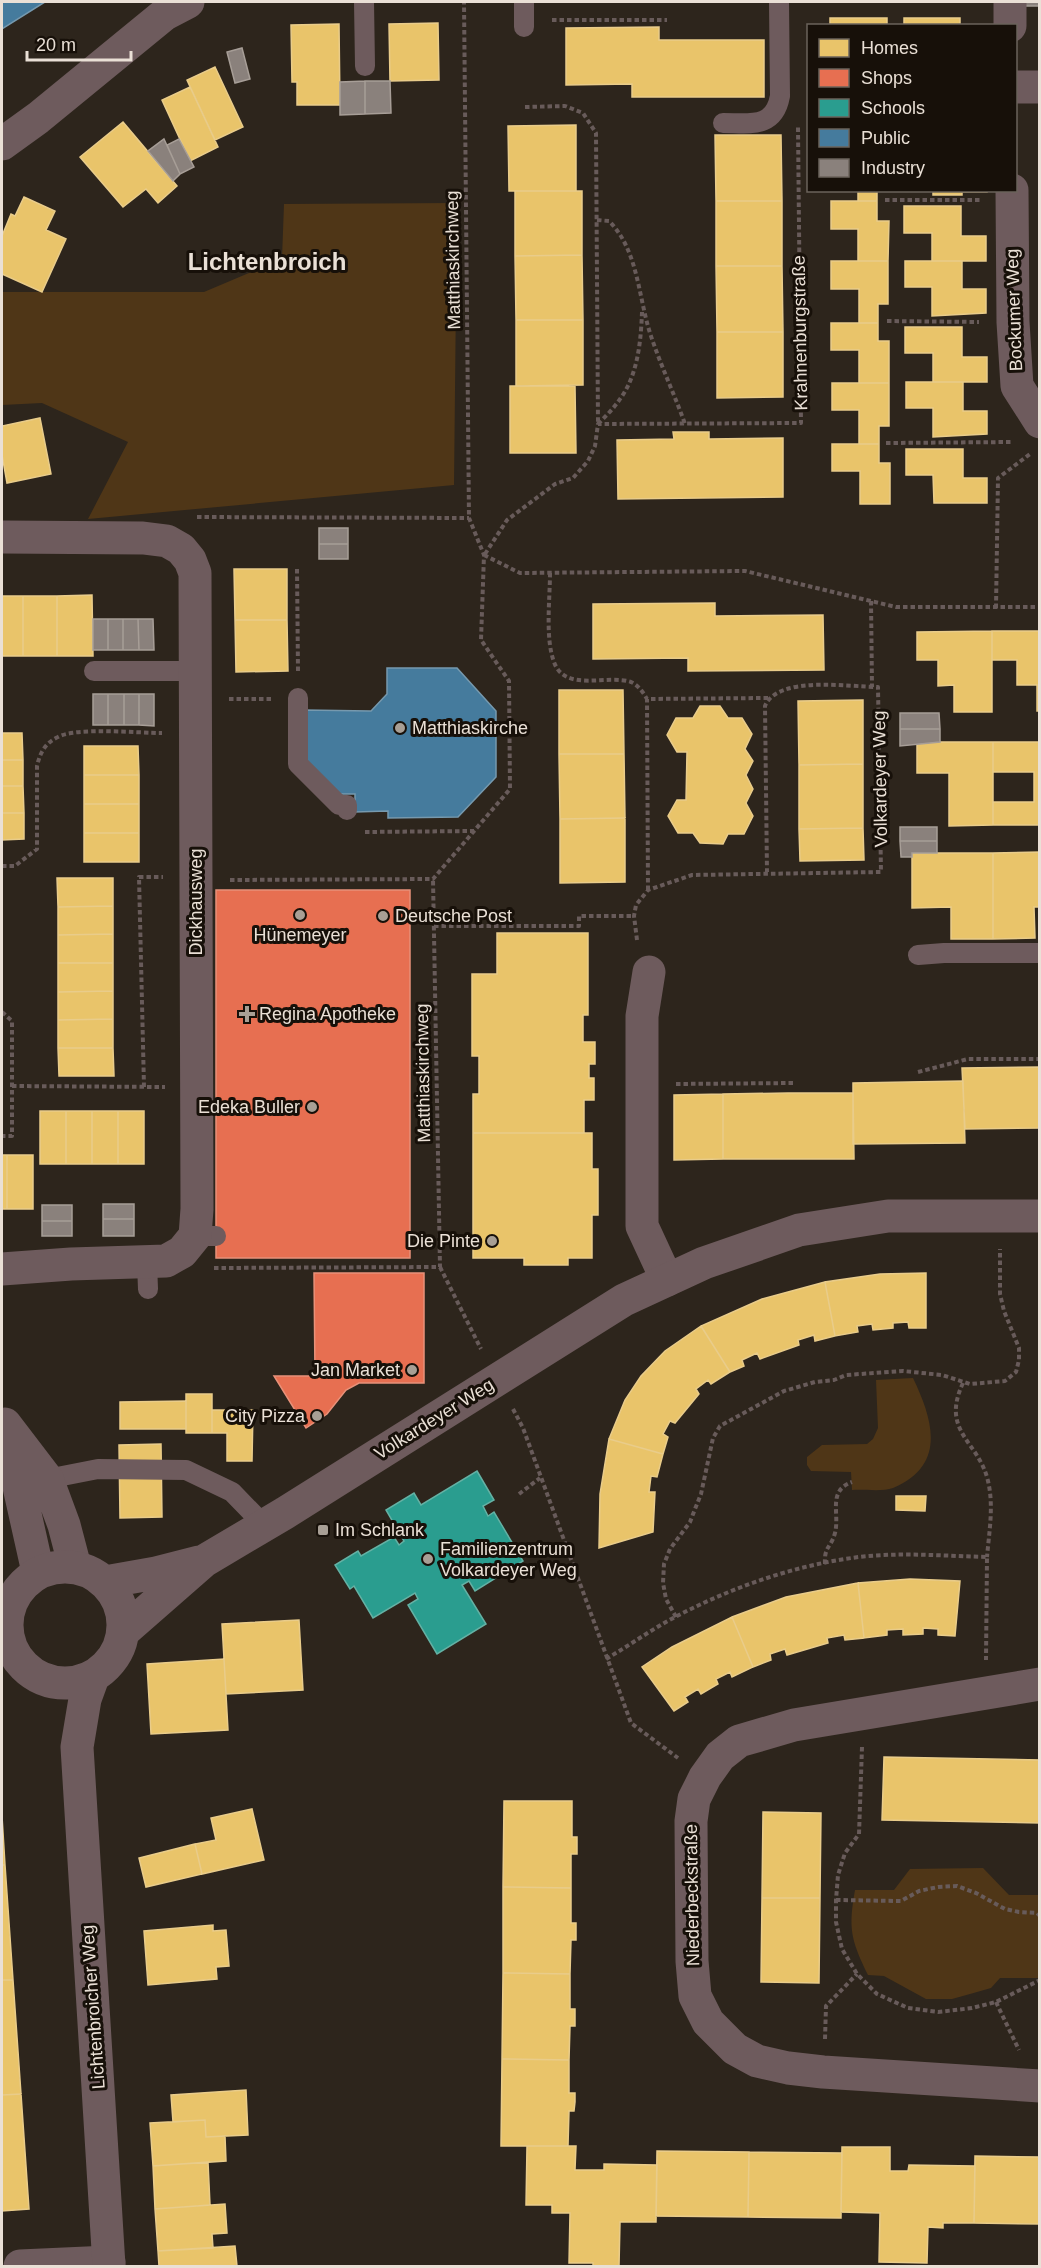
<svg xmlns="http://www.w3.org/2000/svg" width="1041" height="2268" viewBox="0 0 1041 2268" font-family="Arial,sans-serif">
  <rect width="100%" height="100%" fill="#2d251c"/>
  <path fill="#4f3617" d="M457,203l-3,282 -366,34 40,-77 -86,-39 -40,2v-113h202l78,-33 2,-55z
    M913,1378c20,42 34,87 -20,110 -11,4 -29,1 -41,2l-1,-18 -40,-1 -4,-6v-8l15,-12 45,-1 6,-5 5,-11 -2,-48z
    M983,1868l26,27h30v83h-39l-9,10 -21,6 -18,5h-26l-42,-23 -16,-1c-17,-35 -20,-46 -13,-85h39l16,-21z"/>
  <path fill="#e9c46a" stroke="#e9cc8a" stroke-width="1.5" d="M830,18h57v8h-57z
    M904,18h56v8h-56z
    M438,23l1,57 -49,1 -1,-57z
    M339,24l1,81h-43v-23h-5l-1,-57z
    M659,27v13h105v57h-132v-13l-66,1v-57z
    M215,67l28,60 -28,13 -28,-60z
    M190,87l28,60 -28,14 -28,-61z
    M123,122l54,64 -19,17 -12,-14 -23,18 -43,-50z
    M576,125v66h-67l-1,-65z
    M715,135h66l1,66h-66z
    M858,190h19v11h-19z
    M933,190h54v2h-25v3h-29z
    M515,191h67v64l-67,1z
    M24,197l31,14 -9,19 20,9 -24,53 -40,-18v-38l9,-22 4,2z
    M716,201h66v65h-66z
    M831,201h46v20h12l-1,40h-30v-32h-27z
    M904,206h57v30h25v25h-54v-28h-28z
    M582,255l1,65h-67l-1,-64z
    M831,261h57v43h-10v19h-19v-34h-28z
    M905,261h57v28h24v24l-54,3v-29h-27z
    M716,266h66l1,66h-66z
    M516,320h67v65l-67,1z
    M831,323h47v18h11v42h-30v-33h-28z
    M905,327h57v30h25v25h-54v-29h-28z
    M717,332h66v65l-66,1z
    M906,382h57v29h24v23l-54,3v-29h-27z
    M832,383h57v43h-10v18h-20v-34h-27z
    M510,386h65l1,67h-66z
    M40,418l11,56 -44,9 -5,-28v-29z
    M673,432h36v7l74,-1v59l-165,2 -1,-59 57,-1z
    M832,444h47v19h11v41h-30v-33h-28z
    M906,449h57v29h24v25h-53l-1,-28h-27z
    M234,569h53v51h-52z
    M92,595l1,61h-36v-60z
    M2,596h21v60h-21z
    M23,596h34v60h-34z
    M715,603v13l108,-1 1,55 -136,1v-13l-95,1v-55z
    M235,620h52l1,51 -52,1z
    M992,631h48v80h-3v-26h-20v-25h-25z
    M992,631v81h-38v-27l-16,1v-26h-21v-28z
    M559,690h64l1,64h-65z
    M863,700v64l-64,1 -1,-64z
    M700,706h20l8,12h14l10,16 -7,15 8,12 -7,14 7,14 -7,14 7,13 -9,18h-16l-5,10 -23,-1 -7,-10h-15l-10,-17 9,-16h9l1,-48h-10l-10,-17 9,-17h17z
    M2,733h20l1,27h-21z
    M940,742h53v83l-44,1v-53h-32v-30z
    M993,742h47v83h-47v-23h41v-30h-41z
    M84,746h54l1,29h-55z
    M559,754h65l1,64 -65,1z
    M2,760h21v26h-21z
    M863,764v64l-64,1v-64z
    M84,775h55v29h-55z
    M2,786h21l1,27h-22z
    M84,804h55v29h-55z
    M2,813h22v26l-22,1z
    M625,818v64l-65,1v-64z
    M863,828l1,32 -64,1 -1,-32z
    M84,833h55v29h-55z
    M1040,852v55h-6l1,31 -42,1v-86z
    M912,853h81v86h-42v-32l-39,1z
    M57,878h56v28l-55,1z
    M113,906v28l-55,1v-28z
    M497,933h91v82h-5v27h12v22h-6v14h5v22h-10v33h-111v-39h6v-38h-7v-82h25z
    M113,934v29h-55v-28z
    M58,963h55v28l-55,1z
    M113,991v28l-55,1v-28z
    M113,1019v29h-55v-28z
    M58,1048h55l1,28h-55z
    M1040,1067v61l-75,1 -3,-61z
    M963,1081l2,62 -112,1v-61z
    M788,1093h65l1,66h-131v-65z
    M723,1094v65l-49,1v-65z
    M40,1111h26v53h-26z
    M66,1111h26v53h-26z
    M92,1111h26v53h-26z
    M118,1111h26v53h-26z
    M473,1133h119v36h6v46h-6v43h-24v7h-44v-7h-51z
    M2,1155h5v54h-5z
    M7,1155h26v54h-26z
    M926,1273v55h-17l-1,-6 -15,1v5l-20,2 -1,-6 -15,2 1,6 -23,4 -10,-54 55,-8z
    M825,1282l10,54 -20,5 -1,-6 -16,5 1,5 -39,14 -3,-6 -15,7 2,6 -14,6 -29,-46 61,-27z
    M701,1326l29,46 -19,12 -3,-4 -12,9 3,5 -24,29 -5,-2 -7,13 5,3 -5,17 -54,-15 16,-39 16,-24 24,-25z
    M186,1394h26v39h-26z
    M186,1401v28h-66v-27z
    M212,1410h41l-1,51h-25v-28h-15z
    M609,1439l54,15 -6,23 -6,-1 -2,16h6l-2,40 -54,16 1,-54z
    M161,1444l1,73 -42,1 -1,-73z
    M896,1496h30l-1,15 -29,-1z
    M910,1579l50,2 -5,55 -17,-1v-6l-15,-1v6l-20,1v-6l-16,1v5l-23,3 -6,-55z
    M858,1583l6,55 -19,2 -1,-5 -17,3 1,5 -41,12 -2,-6 -15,5 1,6 -18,7 -21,-50 54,-20z
    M732,1617l21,50 -21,10 -2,-5 -14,7 2,5 -17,10 -3,-5 -13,8 3,5 -14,9 -32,-44 30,-20z
    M299,1620l4,70 -77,4 -4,-70z
    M224,1659l4,71 -77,4 -4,-70z
    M884,1757l156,3v63l-158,-3z
    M504,1801h68v36h5v17h-6v34l-68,-1z
    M252,1809l12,51 -62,14 -7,-30 21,-4 -5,-22z
    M763,1812l58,1 -1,85h-58z
    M2,1816l3,49h-3z
    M195,1844l7,30 -56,13 -7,-29z
    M2,1865h3l8,115h-11z
    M503,1887l68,1v35h5v17h-5l-1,34 -67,-1z
    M762,1898h58l-1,85 -58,-1z
    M213,1925v6l13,-1 3,36 -13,1 1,12 -69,6 -4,-54z
    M503,1973l67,1v35h5v17h-5l-1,34 -67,-1z
    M2,1980h11l8,114 -19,1z
    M502,2059l67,1v33h6v9l-1,9h-5l-1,35h-67z
    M246,2090l2,45 -42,2 -1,-17 -32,2 -2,-27z
    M21,2094l8,115 -27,2v-116z
    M205,2120l1,17 19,-1 1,25 -73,5 -3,-43z
    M527,2146h49l-1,24h29v-6l53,1 -1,57h-36l-1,44h-26v-3h-24l1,-50h-18v-8h-26z
    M842,2147h48v24h18l1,-6 66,1 -1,57h-31v5l-15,-1 -1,36 -48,-1 1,-49 -39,-1z
    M657,2151l92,1 -1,65 -92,-1z
    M749,2152l93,1 -1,65 -93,-1z
    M975,2156l65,1v67l-66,-1z
    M208,2162l2,43 -55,4 -2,-43z
    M225,2204l2,29 -15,1 1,14 -55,3 -3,-42z
    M235,2246l2,20h-78l-1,-15z"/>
  <path fill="#e76f51" stroke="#e89179" stroke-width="1.5" d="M216,890h194v368h-194z
    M314,1273h110v110h-65l-13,7 -19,24 -21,14 -32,-52h41z"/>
  <path fill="#2a9d8f" stroke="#64b1a4" stroke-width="1.5" d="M477,1471l17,29 -11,6 5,10 6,-4 29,49 -48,30 -6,-10 -7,4 24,39 -49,30 -29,-49 10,-6 -3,-6 -42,25 -19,-32 -4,3 -15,-24 23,-14 3,5 33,-19 5,8 5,-4 -18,-31 28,-17 7,12z"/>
  <path fill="#457b9d" stroke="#7699ae" stroke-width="1.5" d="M2,2h43l-43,27z
    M387,668h70l39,43v66l-38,40 -70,1v-7l-33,1v-18h-16l-35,-32v-52l67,1 16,-17z"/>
  <path fill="#8a817c" stroke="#a79e97" stroke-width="1.5" d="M1025,2h15v4h-15z
    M242,48l8,31 -15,4 -8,-31z
    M365,81v33l-25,1v-33z
    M365,81h25l1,32 -26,1z
    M164,139l16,35 -7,7 -25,-30z
    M179,139l15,28 -14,7 -13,-29z
    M319,528h29v16h-29z
    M319,544h29v15h-29z
    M93,619h15v31h-15z
    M108,619h15v31h-15z
    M123,619h15l1,31h-16z
    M138,619h15l1,31h-15z
    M93,694h15v31h-15z
    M108,694h16v31h-16z
    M124,694h15v31h-15z
    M139,694h15v32l-15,-1z
    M900,713h39l1,16h-40z
    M900,729h40v13l-40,4z
    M900,827h37v14h-37z
    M900,841h37v12h-25v4h-11z
    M103,1204h31v15h-31z
    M42,1205h30v16h-30z
    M103,1219h31v17h-31z
    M42,1221h30v15h-30z"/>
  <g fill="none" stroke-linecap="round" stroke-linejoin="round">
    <path stroke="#685b5a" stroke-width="4" stroke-dasharray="4.5 3" stroke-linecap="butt" d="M552,20h115
      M525,107l40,-1 18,7 13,20 2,291
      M885,200h95
      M597,220l12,1c29,29 29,74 41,112 10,31 24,60 35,91
      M887,321l92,1
      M598,424c8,-8 16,-16 22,-25 18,-24 21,-59 22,-87
      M886,443l126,-1
      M197,517l272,1
      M485,554l22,-34 48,-36 18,-6 15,-17 7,-15 3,-22 203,-1 -3,-296
      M484,555l36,18 225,-2 151,36h144
      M297,569l1,102
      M550,573c0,26 -5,65 4,89 11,31 53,12 77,20 7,3 12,10 16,17
      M871,601l1,86
      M996,608l2,-130 32,-24
      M229,699h44
      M365,832l109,-1
      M2,866h13l22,-17v-83c3,-13 8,-23 21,-29 17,-10 81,-4 104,-4
      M230,880l203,-1 77,-90 -1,-108 -28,-41 3,-85 -15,-37 -5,-516
      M648,890l-1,-191 121,-1
      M434,926h145v-10h55
      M637,940l-3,-24 2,-11 12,-15 44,-15 189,-3 -3,-185c-29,0 -100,-12 -113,19l2,166
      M2,1012l10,9v115h-10
      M918,1072l50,-13h72
      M676,1084l118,-1
      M12,1086l153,1
      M144,1087l-5,-210h24
      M440,1267l41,82
      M214,1268l226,-1 -7,-388
      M963,1383c-23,49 16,58 25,98 6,25 1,52 -1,76
      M513,1409l10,19 108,295 47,35
      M519,1494l21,-16
      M825,1564c-1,-18 6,-16 10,-31 5,-20 -8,-42 17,-51
      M676,1617l-10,-18 -3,-16 1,-19 6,-15 20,-27 5,-13 6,-15 12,-56 7,-12 64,-35 31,-9 19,-2 12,-5 57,-4 39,4 28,9 35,-3 11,-9 3,-12v-12l-15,-37 -4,-17v-45
      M606,1659c24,-14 46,-30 71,-43 56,-29 118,-51 182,-59 42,-5 86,-1 128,0l-1,103
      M862,1747l-3,87 -14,19 -7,22 -2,25v22l6,27 15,25 20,20 31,14 30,4 34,-4 24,-6 44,-22
      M836,1900l65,1 18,-10 19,-4 19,-1 19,7 29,16 14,3 18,1 3,3
      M996,2002l23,48
      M825,2039l1,-33 31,-32"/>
    <path stroke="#6e5b5d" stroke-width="20" d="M364,2l1,64
      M524,2v25
      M723,123c27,0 51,6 57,-27l-1,-94
      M94,671h101
      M298,698v66l41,41h8v5
      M918,955l26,-2h96
      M195,1236h21
      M147,1263l1,26
      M47,1479l51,-10 88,1 46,22 32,33"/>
    <path stroke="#6e5b5d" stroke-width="33" d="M1010,2v24
      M1016,87h24
      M2,144l36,-26 127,-104 23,-12
      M1012,190l1,132 4,64 23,36
      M2,537l141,1 24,3 14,8 9,11 5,13 2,636 -2,27 -13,16 -16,9 -95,3 -69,5
      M649,972l-7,44v210l25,54
      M5,1424l42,55 17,46 11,42
      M7,1433l31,139
      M1040,1684l-246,41 -55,16 -19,15 -15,21 -11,22 -3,22 1,140 3,35 13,26 27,27 22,12 31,7 35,4 217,14
      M20,2266l89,-4"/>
    <path stroke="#6e5b5d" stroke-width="33" d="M7 1625a58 58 0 1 1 116 0a58 58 0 1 1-116 0Z
      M105,1582l51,-9 43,-11
      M124,1631l80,-70 81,-48 339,-213 80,-37 95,-33 89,-14h152
      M93,1677l-8,22 -8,48 32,519"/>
  </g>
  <g fill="#a89f95" stroke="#171009" stroke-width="2">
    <circle cx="400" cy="728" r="6"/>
    <circle cx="300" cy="915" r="6"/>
    <circle cx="383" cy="916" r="6"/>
    <path d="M244 1005h6v6h6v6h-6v6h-6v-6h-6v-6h6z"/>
    <circle cx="312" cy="1107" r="6"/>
    <circle cx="492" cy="1241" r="6"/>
    <circle cx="412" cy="1370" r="6"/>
    <circle cx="317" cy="1416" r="6"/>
    <rect x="317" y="1524" width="12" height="12" rx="3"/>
    <circle cx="428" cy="1559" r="6"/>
  </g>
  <g text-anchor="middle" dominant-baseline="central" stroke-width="6" stroke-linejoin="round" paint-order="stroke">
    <g font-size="18" fill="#eae0d6" stroke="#171009">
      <text transform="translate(453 260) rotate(-91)">Matthiaskirchweg</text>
      <text transform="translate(1014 310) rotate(-92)">Bockumer Weg</text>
      <text transform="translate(800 333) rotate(-91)">Krahnenburgstraße</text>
      <text transform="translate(880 779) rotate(-91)">Volkardeyer Weg</text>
      <text transform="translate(196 902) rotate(-90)">Dickhausweg</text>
      <text transform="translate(423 1073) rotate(-91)">Matthiaskirchweg</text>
      <text transform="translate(434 1419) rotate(-32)">Volkardeyer Weg</text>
      <text transform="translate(692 1895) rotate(-91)">Niederbeckstraße</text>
      <text transform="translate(93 2007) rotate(-94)">Lichtenbroicher Weg</text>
    </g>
    <g font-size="18" fill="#eae0d6" stroke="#171009" text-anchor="start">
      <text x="412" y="728">Matthiaskirche</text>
      <text x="395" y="916">Deutsche Post</text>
      <text x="300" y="935" text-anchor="middle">Hünemeyer</text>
      <text x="259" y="1014">Regina Apotheke</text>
      <text x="300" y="1107" text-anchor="end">Edeka Buller</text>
      <text x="480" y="1241" text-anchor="end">Die Pinte</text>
      <text x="400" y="1370" text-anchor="end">Jan Market</text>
      <text x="305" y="1416" text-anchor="end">City Pizza</text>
      <text x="335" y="1530">Im Schlank</text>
      <text x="440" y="1549">Familienzentrum<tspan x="440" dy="21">Volkardeyer Weg</tspan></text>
    </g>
    <g font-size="24" font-weight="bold" fill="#eae0d6" stroke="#171009">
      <text x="267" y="261">Lichtenbroich</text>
    </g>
  </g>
  <rect width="1041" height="2268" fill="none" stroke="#eae0d6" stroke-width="6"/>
  <rect x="807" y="24" width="210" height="168" fill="#171009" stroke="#6b635b" stroke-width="1.5"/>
  <rect x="819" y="39" width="30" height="18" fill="#e9c46a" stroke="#6b635b" stroke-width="1.5"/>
  <text x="861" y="54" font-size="18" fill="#eae0d6">Homes</text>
  <rect x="819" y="69" width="30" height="18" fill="#e76f51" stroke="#6b635b" stroke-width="1.5"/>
  <text x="861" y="84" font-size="18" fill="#eae0d6">Shops</text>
  <rect x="819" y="99" width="30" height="18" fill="#2a9d8f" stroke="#6b635b" stroke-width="1.5"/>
  <text x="861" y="114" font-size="18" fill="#eae0d6">Schools</text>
  <rect x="819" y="129" width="30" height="18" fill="#457b9d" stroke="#6b635b" stroke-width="1.5"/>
  <text x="861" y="144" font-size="18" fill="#eae0d6">Public</text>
  <rect x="819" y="159" width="30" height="18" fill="#8a817c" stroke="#6b635b" stroke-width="1.5"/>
  <text x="861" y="174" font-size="18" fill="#eae0d6">Industry</text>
  <path d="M27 51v9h104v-9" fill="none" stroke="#eae0d6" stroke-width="3"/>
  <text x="36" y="51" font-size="18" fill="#eae0d6" stroke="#171009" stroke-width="4.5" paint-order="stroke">20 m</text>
</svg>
